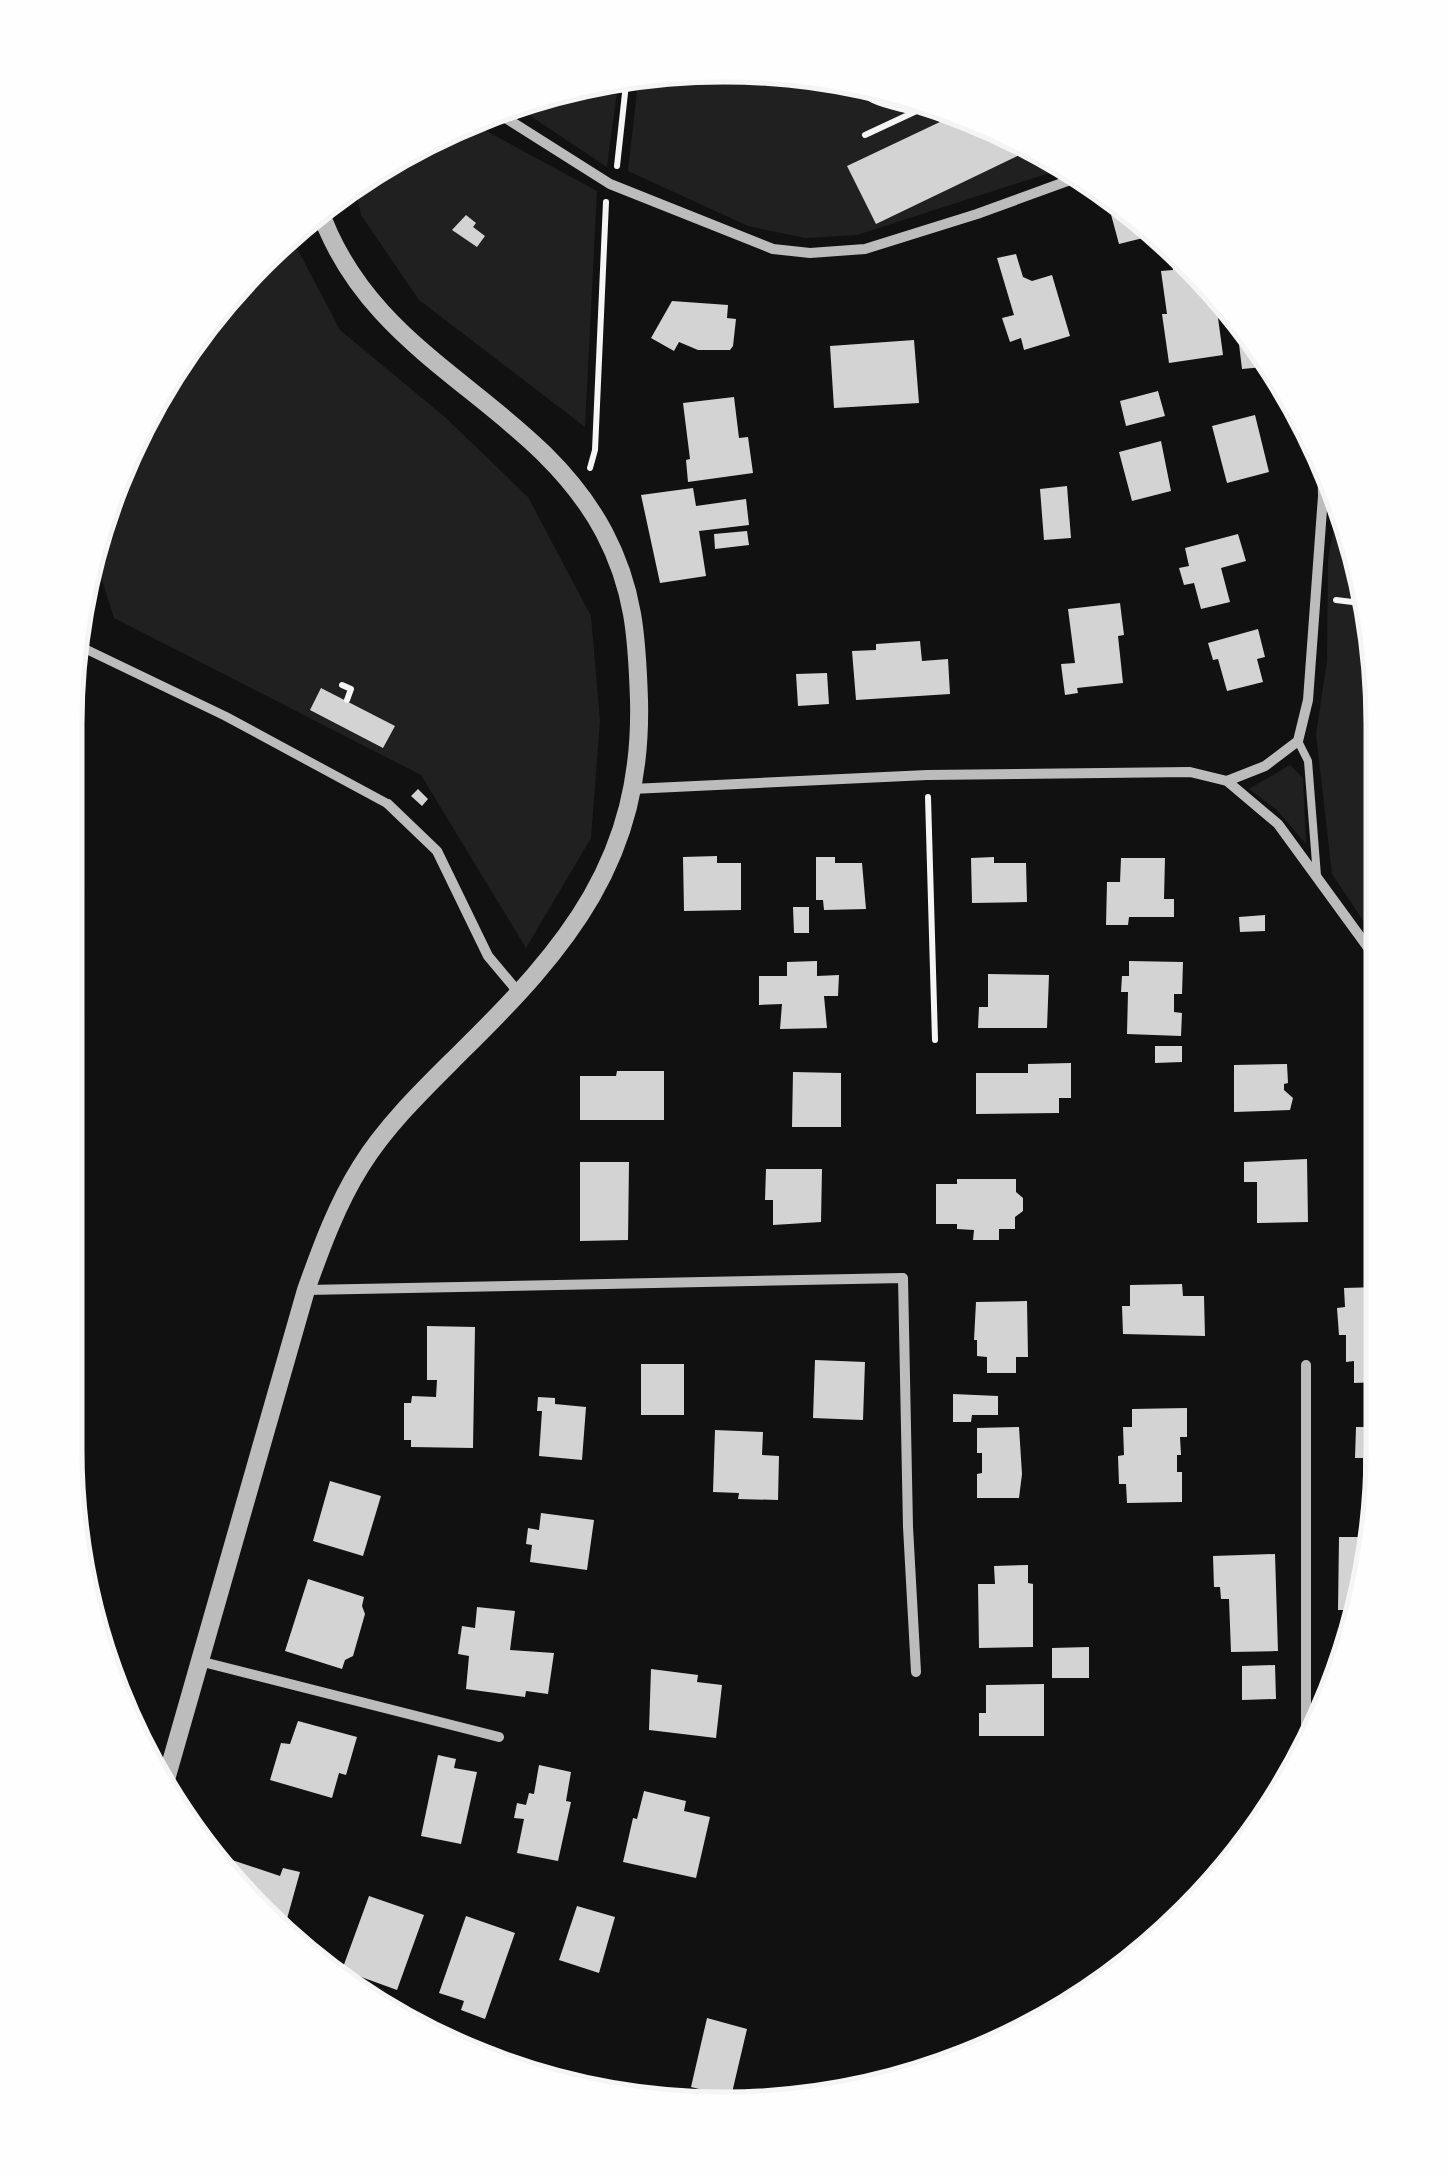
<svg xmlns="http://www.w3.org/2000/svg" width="1448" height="2175" viewBox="0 0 1448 2175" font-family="'Source Sans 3',sans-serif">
  <rect width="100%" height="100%" fill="#111"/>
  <path fill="#202020" d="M681,66l130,5 125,29 118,54 17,12 -214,69 -52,3 -57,-12 -120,-55 11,-98z
    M619,77l-12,90 -96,-64 43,-16z
    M466,120l131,71 -12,236 -166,-127 -58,-85 -7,-33 79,-49z
    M289,233l51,97 106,88 82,79 63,119 9,105 -9,117 -65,110 -105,-173 -307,-157 -19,-60 38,-125 96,-144z
    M1345,512c52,137 36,290 35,434l-48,-72 -16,-140 11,-73 1,-101 8,-45z
    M1290,765l13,13 3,66 -29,-34 -28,-21z"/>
  <path fill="#d3d3d3" d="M961,112l77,34 -162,78 -29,-58z
    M1123,203l14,10 6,25 -24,6 -10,-37z
    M466,215l10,8 -3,4 12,9 -8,11 -25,-17z
    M1182,253l32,35 9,67 -54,8 -7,-49h5l-6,-43 12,-1 -3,-15z
    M1016,254l7,23 9,4 20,-6 18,61 -46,14 -3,-12 -11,4 -8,-24 12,-3 -17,-57z
    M672,301l56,4 -1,13 9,1 -3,27 -3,4h-32l-19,-8 -5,9 -23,-13z
    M914,340l5,63 -85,5 -4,-62z
    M1258,341l16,25 -32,3 -3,-25z
    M1158,391l7,25 -39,10 -6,-25z
    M734,397l5,41 9,-1 5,36 -65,9 -2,-22 4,-1 -7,-56z
    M1255,415l14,57 -42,11 -15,-57z
    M1161,441l10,50 -39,10 -13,-49z
    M1067,486l4,52 -27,2 -4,-51z
    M693,488l3,18 50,-7 3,26 -50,6 7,45 -46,7 -19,-88z
    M747,531l2,14 -34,4 -1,-15z
    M1238,534l8,27 -25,7 9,34 -29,7 -7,-26 -10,2 -5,-17 10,-2 -4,-18z
    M1120,603l4,32 -6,1 5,47 -46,5 1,5 -13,2 -4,-31 14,-1 -7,-54z
    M1258,629l7,28 -8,2 6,23 -36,9 -9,-32 -5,1 -5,-17z
    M920,641l2,20 26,-2 2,35 -94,6 -4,-49 24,-1v-6z
    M827,673l2,31 -31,2 -2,-32z
    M321,688l74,38 -12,22 -73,-38z
    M418,789l10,10 -6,7 -11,-10z
    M717,856v7h24v47l-57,1 -1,-54z
    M816,857h19v6h27l4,46 -42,1 -1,-10h-7z
    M994,857v6h32l1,39 -55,1 -1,-45z
    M1121,858h44l-1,41h10v18h-45l-1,8h-22l1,-43h13z
    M793,907h16v26h-15z
    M1265,915v16l-25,1 -1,-15z
    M817,961v15l22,-1 -1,21h-14l3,32 -47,1 2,-25 -23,1v-29h28v-14z
    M1129,961l54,1 -1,32h-8v18l8,1 -1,23 -54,-2 1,-42h-7l1,-16h7z
    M988,974l61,1 -2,53h-69l1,-21h9z
    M1155,1046h27v16l-27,1z
    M1071,1063v35h-12v15l-83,1v-41h52v-9z
    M1287,1064l1,19 -4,1v6l9,8 -3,12 -56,2v-47z
    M617,1071h47v49h-84v-44h36z
    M793,1072l48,1v54h-49z
    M1307,1159l1,63 -51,1v-41h-13v-20z
    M580,1162h49l-1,78 -48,1z
    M766,1169h56l-1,53 -48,3v-25h-8z
    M957,1179h59v13l7,6v13l-8,6v12h-16v11h-26l1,-10 -17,-1v-5h-21v-40h21z
    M1182,1284l1,12h21l1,40 -82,-2 -1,-28h8v-21z
    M1379,1287l-1,95 -24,1v-22l-8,1v-27h-7l-2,-27 8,-1 -1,-19z
    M1027,1301l1,56h-12v16h-29v-16l-10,-1v-16h-3l2,-38z
    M427,1326l48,1 -2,121 -62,-1v-7h-7v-37h7l1,-7 24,1 1,-17h-10z
    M815,1360l50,2 -2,58 -50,-2z
    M641,1364h43v51h-43z
    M953,1394l45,2v19h-26l-1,7h-18z
    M538,1397l17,1v6l31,3 -4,53 -43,-4 3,-45h-5z
    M1187,1408v29h-7l1,18h-4v17h5v30l-55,1 -1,-19h-7l-1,-28 6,-1 -1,-28h9v-18z
    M1364,1410h14l-1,90h-14v-42h-8l1,-31h8z
    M1019,1427l3,47 -3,24h-42v-24l5,-1v-20h-5v-25z
    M715,1430l48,2 -1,23 17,1 -1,44 -40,-1 1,-6 -26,-1z
    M330,1481l51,15 -18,60 -50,-15z
    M541,1513l53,7 -7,50 -57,-8 2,-17 -6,-1 2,-16 11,2z
    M1339,1537h38l-22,73h-17z
    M1275,1554l3,97 -47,1 -2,-53h-8l-1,-12h-6l-1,-31z
    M1028,1565v18l5,1v63l-54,1 -1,-64h17l-1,-18z
    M308,1579l56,18 -2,9 3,8 -12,42 -8,4 -3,9 -57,-18z
    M477,1607l38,4 -5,39 44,3 -6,41 -22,-3 -1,6 -59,-8 3,-33 -11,-2 4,-28 13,2z
    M1089,1647v31h-37v-30z
    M1275,1665l1,34 -34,1v-34z
    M651,1669l47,6 -1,7 25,3 -6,53 -67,-8z
    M1044,1684v52h-65v-23h7v-28z
    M298,1721l59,16 -11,38 -7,-2 -7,25 -62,-18 11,-37 9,1z
    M438,1755l18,4 -2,9 23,4 -16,72 -40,-8z
    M539,1765l32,7 -5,29 5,1 -13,59 -41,-8 7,-34 -10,-1 3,-15 9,2 3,-12 5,1z
    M644,1791l42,10 -2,10 26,6 -14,61 -73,-16 10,-44 4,1z
    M229,1859l51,17 3,-8 17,4 -15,54 -9,-2 -50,-54z
    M369,1896l55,19 -27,75 -55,-20z
    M577,1906l38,11 -16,56 -40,-13z
    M466,1916l49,17 -30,86 -24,-9 3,-9 -25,-8z
    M707,2018l40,11 -16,68 -40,-10z"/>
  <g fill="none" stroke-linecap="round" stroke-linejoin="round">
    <path stroke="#f5f5f5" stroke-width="6" d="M857,82c5,22 37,24 56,30
      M865,135l73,-34
      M617,166l10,-91
      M590,468l5,-18 11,-248
      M1336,600l33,4
      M342,685l9,4 -4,11
      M928,797l7,243"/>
    <path stroke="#bcbcbc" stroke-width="8" d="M1298,741l10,20 9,115"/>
    <path stroke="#bcbcbc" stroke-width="9" d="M71,642l154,74 163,88"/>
    <path stroke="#bcbcbc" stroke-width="10" d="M493,110l117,74 163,65 37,4 55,-4 112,-35 107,-39
      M1227,781l38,-15 33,-25 10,-41 15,-204 -1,-46
      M632,789l295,-14 263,-3 37,9 51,43 102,140
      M388,804l49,47 51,105 31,37
      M306,1290l597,-12 5,249 8,145
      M1306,1365v391
      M199,1661l300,76"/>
    <path stroke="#bcbcbc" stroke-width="18" d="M163,1790l143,-500c15,-42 31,-86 55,-124 26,-42 65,-79 100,-114 107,-105 182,-193 178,-352 -2,-63 -5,-111 -35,-168 -72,-135 -234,-169 -286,-327"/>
  </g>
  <path d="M0 0H1448V2175H0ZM724 82H724A642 642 0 0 1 1366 724V1450A642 642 0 0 1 724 2092H724A642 642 0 0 1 82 1450V724A642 642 0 0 1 724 82Z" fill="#fefefe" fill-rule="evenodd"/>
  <path fill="none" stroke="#f5f5f5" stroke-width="5" d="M724 82H724A642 642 0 0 1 1366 724V1450A642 642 0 0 1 724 2092H724A642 642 0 0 1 82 1450V724A642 642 0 0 1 724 82Z"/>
</svg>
